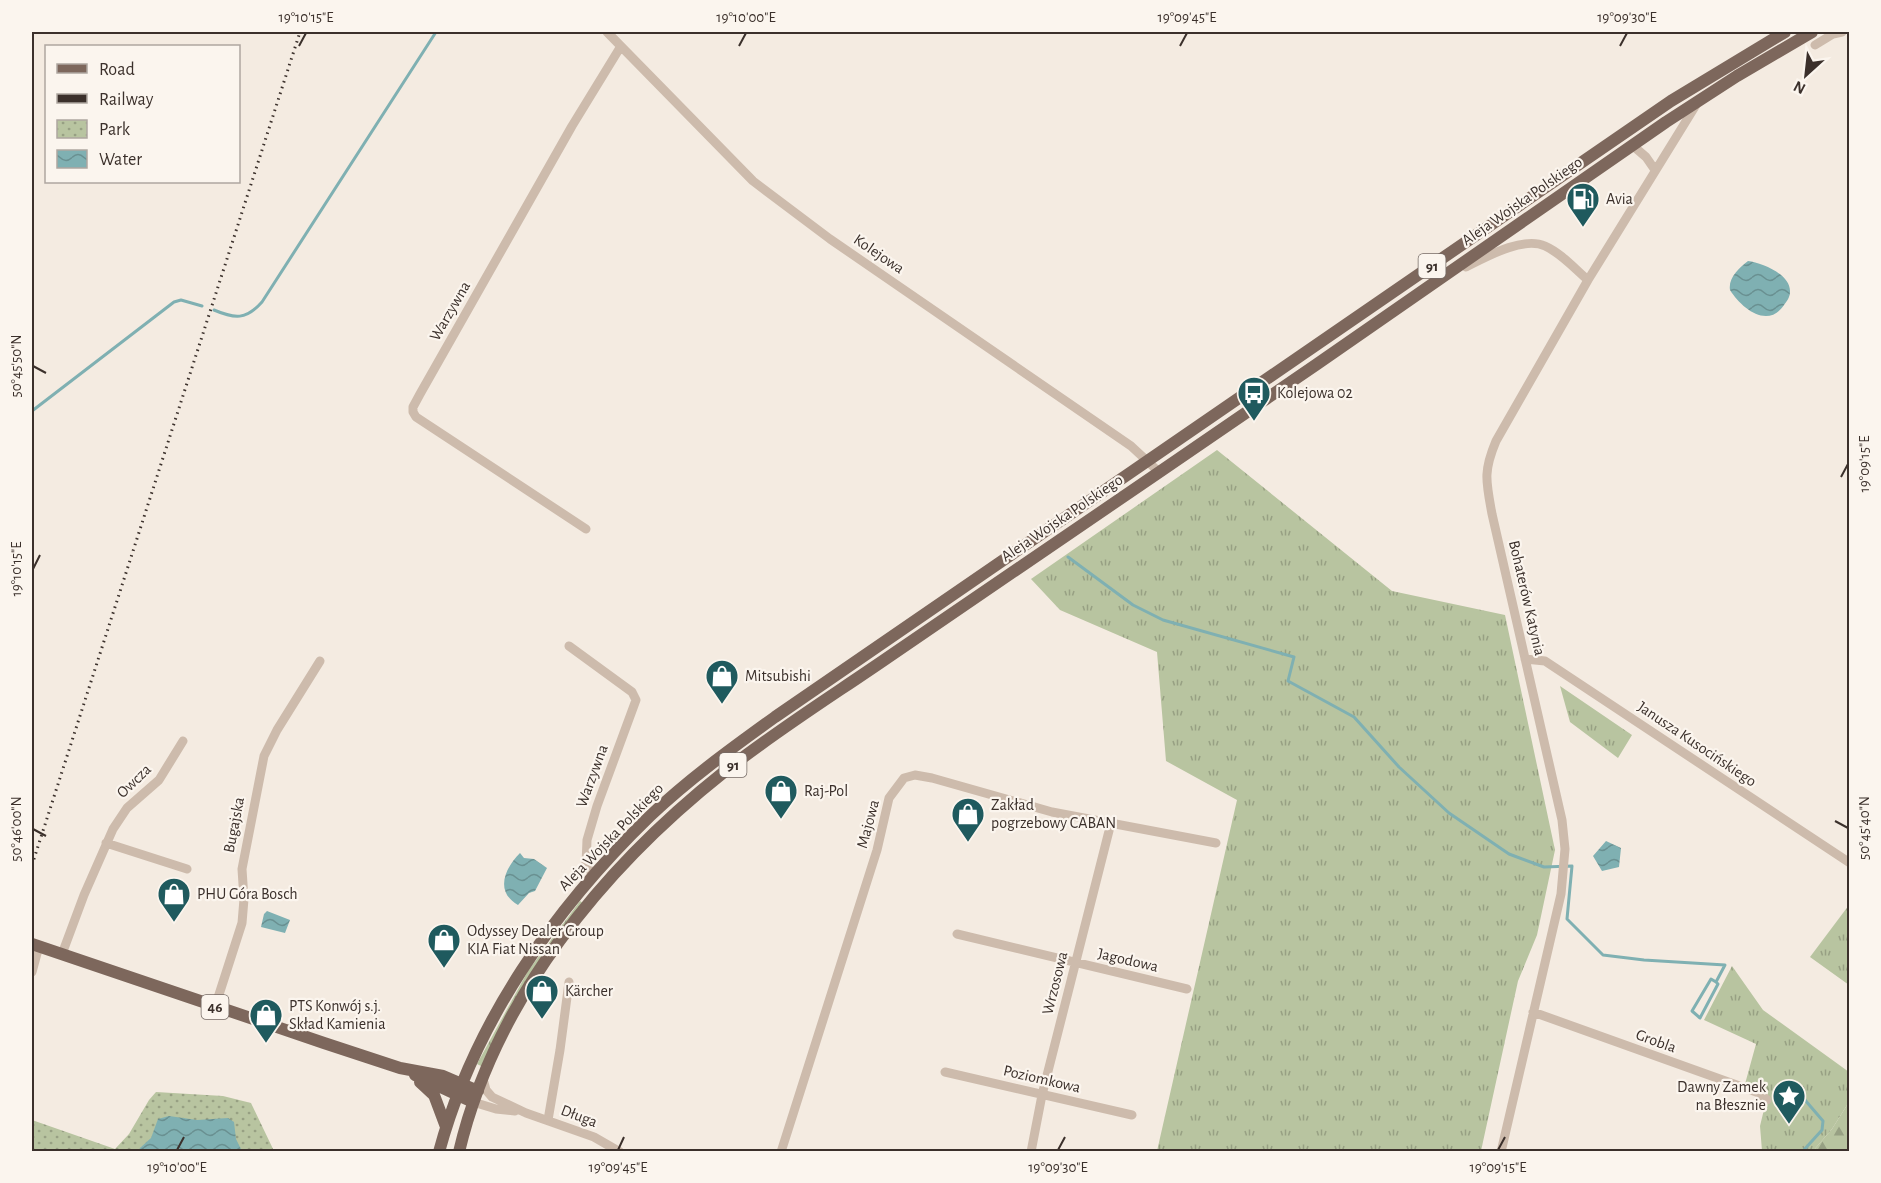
<svg xmlns="http://www.w3.org/2000/svg" width="1881" height="1183" viewBox="0 0 1881 1183" font-family="'Alegreya Sans',sans-serif">
  <defs>
    <pattern id="grass-tufts" width="24" height="20" patternUnits="userSpaceOnUse" patternTransform="scale(1.5)"><rect width="24" height="20" fill="#b8c4a0"/><path d="M3 7l-1-3M5 7V3M7 7l1-3M15 17l-1-3M17 17v-4M19 17l1-3" fill="none" stroke="#97a083"/></pattern>
    <pattern id="forest-firs" width="22" height="20" patternUnits="userSpaceOnUse" patternTransform="scale(1.5)"><rect width="22" height="20" fill="#b8c4a0"/><path d="M5 1l3.5 6h-7zM16 11l3.5 6h-7z" fill="#97a083"/></pattern>
    <pattern id="park-dots" width="8" height="8" patternUnits="userSpaceOnUse" patternTransform="scale(1.5)"><rect width="8" height="8" fill="#b8c4a0"/><path d="M2 2h.1M6 6h.1" fill="none" stroke="#97a083" stroke-width="1.8" stroke-linecap="round"/></pattern>
    <pattern id="water-waves" width="16" height="10" patternUnits="userSpaceOnUse" patternTransform="scale(1.5)"><rect width="16" height="10" fill="#7fb0b2"/><path d="M0 5q4-4 8 0t8 0" fill="none" stroke="#699091"/></pattern>
  </defs>
  <rect width="100%" height="100%" fill="#f4ebe1"/>
  <path fill="url(#grass-tufts)" d="M1217,450l175,141 113,24 50,235 -18,85 -19,46 -37,170h-324l80,-351 -71,-39 -9,-109 -97,-42 -29,-31z
    M1560,686l72,49 -14,23 -48,-36z
    M580,901l3,2 -100,164 -6,-3 51,-93z
    M1849,905v80l-39,-28z
    M1732,966l31,44 86,62v30l-17,27 -19,22h-51l-2,-25 8,-33 -23,-9 11,-40 -52,-24z"/>
  <path fill="url(#forest-firs)" d="M1849,1102v49h-36l19,-22z"/>
  <path fill="url(#park-dots)" d="M156,1092l67,4 28,7 23,48 -242,1v-32l83,29 14,-15 20,-34z"/>
  <path fill="url(#water-waves)" d="M1748,261c14,2 43,13 42,31 0,5 -3,9 -6,13 -16,24 -42,4 -54,-15 -2,-12 9,-22 18,-29z
    M1606,841l15,7 -2,19 -17,4 -9,-15z
    M520,853l4,5 10,1 13,9 -12,23 -6,2 -11,12c-23,-13 -14,-36 2,-52z
    M267,911l23,9 -5,13 -24,-6 3,-13z
    M169,1116l28,4 31,-2 6,4 2,17 6,12h-103l1,-3 11,-10 7,-19z"/>
  <g fill="none" stroke-linecap="round" stroke-linejoin="round">
    <path stroke="#7fb0b2" stroke-width="3" d="M214,310c21,9 32,10 48,-8l174,-270
      M32,411l142,-109 7,-2 21,6
      M1068,557l65,48 30,15 131,37 -6,24 66,36 45,50 50,46 60,41 35,13 28,-1 -5,53 36,36 41,5 81,5 -9,17 2,2 -18,34 -8,-7 19,-32 5,3
      M1799,1093l24,28 -1,9 -20,22"/>
    <path stroke="#cdbbac" stroke-width="9" d="M607,32l146,149 77,58 301,207 28,26
      M1815,45l18,-11 9,-2
      M1632,145l14,12 9,13
      M1466,267c20,-10 57,-31 79,-21 16,7 30,23 43,34
      M586,529l-170,-112 -3,-5v-5l7,-13 152,-268 49,-80
      M569,646l63,46 4,8 -39,106 -10,34 -1,25 7,10
      M1525,659l20,2 305,202
      M106,843l81,26
      M957,934l230,55
      M62,954l22,-59 29,-66 14,-21 32,-28 24,-39
      M32,972l7,-26
      M215,1007l27,-84 2,-24 -2,-30 22,-113 13,-26 43,-69
      M1533,1012l226,81 8,7
      M945,1072l187,43
      M483,1079l3,11 6,7 34,16 68,24 26,15
      M473,1102l23,7 19,2
      M548,1120l12,-70 9,-68
      M781,1152l96,-302 12,-52 15,-20 11,-3 17,3 120,34 164,31
      M1031,1152l11,-57 69,-272
      M1501,1152l60,-258 4,-45 -3,-29 -70,-306c-6,-33 -9,-42 4,-73l92,-161 108,-175"/>
    <path stroke="#7d675c" stroke-width="12" d="M32,944l292,99 76,25 43,8 35,15
      M415,1075l58,27
      M420,1082l14,13 12,32
      M439,1152c35,-130 116,-244 211,-336 39,-37 82,-68 125,-99l896,-616 114,-69
      M459,1152c36,-153 144,-284 265,-380 53,-42 111,-78 166,-116 89,-61 179,-122 268,-183 170,-116 339,-233 508,-351l71,-46 75,-44"/>
    <path stroke="#3b302b" stroke-width="3" stroke-dasharray="1.5 4.5" stroke-linecap="butt" d="M32,865l268,-833"/>
  </g>
  <path fill="none" stroke="#3b302b" stroke-width="2" d="M299,46l7,-13M739,46l7,-13M1180,46l7,-13M1620,46l7,-13M33,366l13,7M1841,477l7,-13M33,569l7,-14M1835,821l13,7M33,829l13,7M177,1150l7,-13M618,1150l6,-13M1058,1150l7,-13M1498,1150l7,-13"/>
  <defs>
    <g id="fuel-pin" transform="scale(1.725)"><path d="M0 17L-7.5 6A9.5 9.5 0 1 1 7.5 6Z" fill="#1f5a5e" stroke="#fbf5ee"/><path d="M-5.5-6h7V0h2V4h1.3V-2.5L3-4.5l.8-.8L6-3V5H2.5V1h-1V6h-7ZM-4.2-4.7v3.2H.2V-4.7Z" fill="#fff"/></g>
    <g id="bus-pin" transform="scale(1.725)"><path d="M0 17L-7.5 6A9.5 9.5 0 1 1 7.5 6Z" fill="#1f5a5e" stroke="#fbf5ee"/><path d="M-5-6H5V4H4V6H2V4H-2V6H-4V4H-5ZM-3.5-4V0h7V-4ZM-3.5 1.2v1.5H-2V1.2ZM2 1.2v1.5H3.5V1.2Z" fill="#fff"/></g>
    <g id="shop-pin" transform="scale(1.725)"><path d="M0 17L-7.5 6A9.5 9.5 0 1 1 7.5 6Z" fill="#1f5a5e" stroke="#fbf5ee"/><path d="M-5-2.5h2.3a2.7 3.5 0 0 1 5.4 0H5L5.5 6h-11ZM-1.5-2.5h3a1.5 2.3 0 0 0-3 0Z" fill="#fff"/></g>
    <g id="sight-pin" transform="scale(1.725)"><path d="M0 17L-7.5 6A9.5 9.5 0 1 1 7.5 6Z" fill="#1f5a5e" stroke="#fbf5ee"/><path d="M0-6L1.8-2.2L6-1.7L2.9 1.2L3.7 5.4L0 3.3L-3.7 5.4L-2.9 1.2L-6-1.7L-1.8-2.2Z" fill="#fff"/></g>
  </defs>
  <g fill-rule="evenodd">
    <use href="#fuel-pin" x="1583" y="199"/>
    <use href="#bus-pin" x="1254" y="393"/>
    <use href="#shop-pin" x="722" y="676"/>
    <use href="#shop-pin" x="781" y="791"/>
    <use href="#shop-pin" x="968" y="814"/>
    <use href="#shop-pin" x="174" y="894"/>
    <use href="#shop-pin" x="444" y="940"/>
    <use href="#shop-pin" x="542" y="991"/>
    <use href="#shop-pin" x="266" y="1015"/>
    <use href="#sight-pin" x="1789" y="1096"/>
  </g>
  <g text-anchor="middle" dominant-baseline="central" stroke-width="4.5" stroke-linejoin="round" paint-order="stroke">
    <g fill="#fbf5ee" stroke="#756b66" stroke-width="1.5">
      <rect x="1418.5" y="254" width="27" height="24" rx="4.5"/>
      <rect x="719.5" y="753" width="27" height="24" rx="4.5"/>
      <rect x="201.5" y="995" width="27" height="24" rx="4.5"/>
    </g>
    <g font-size="15" font-weight="bold" fill="#3b302b">
      <text x="1432" y="266">91</text>
      <text x="733" y="765">91</text>
      <text x="215" y="1007">46</text>
    </g>
    <g font-size="16" fill="#3b302b" stroke="#fbf5ee" text-anchor="start">
      <text x="1606" y="199">Avia</text>
      <text x="1277" y="393">Kolejowa 02</text>
      <text x="745" y="676">Mitsubishi</text>
      <text x="804" y="791">Raj-Pol</text>
      <text x="991" y="805">Zakład<tspan x="991" dy="18">pogrzebowy CABAN</tspan></text>
      <text x="197" y="894">PHU Góra Bosch</text>
      <text x="467" y="931">Odyssey Dealer Group<tspan x="467" dy="18">KIA Fiat Nissan</tspan></text>
      <text x="565" y="991">Kärcher</text>
      <text x="289" y="1006">PTS Konwój s.j.<tspan x="289" dy="18">Skład Kamienia</tspan></text>
      <text x="1766" y="1087" text-anchor="end">Dawny Zamek<tspan x="1766" dy="18">na Błesznie</tspan></text>
    </g>
    <g font-size="16" fill="#3b302b" stroke="#fbf5ee">
      <text transform="translate(1522 201) rotate(-35)">Aleja Wojska Polskiego</text>
      <text transform="translate(879 254) rotate(34)">Kolejowa</text>
      <text transform="translate(450 311) rotate(-60)">Warzywna</text>
      <text transform="translate(1062 518) rotate(-34)">Aleja Wojska Polskiego</text>
      <text transform="translate(1527 598) rotate(77)">Bohaterów Katynia</text>
      <text transform="translate(1697 744) rotate(34)">Janusza Kusocińskiego</text>
      <text transform="translate(592 776) rotate(-70)">Warzywna</text>
      <text transform="translate(134 781) rotate(-44)">Owcza</text>
      <text transform="translate(868 824) rotate(-75)">Majowa</text>
      <text transform="translate(234 825) rotate(-79)">Bugajska</text>
      <text transform="translate(611 837) rotate(-46)">Aleja Wojska Polskiego</text>
      <text transform="translate(1128 960) rotate(13)">Jagodowa</text>
      <text transform="translate(1055 983) rotate(-76)">Wrzosowa</text>
      <text transform="translate(1656 1041) rotate(20)">Grobla</text>
      <text transform="translate(1042 1079) rotate(13)">Poziomkowa</text>
      <text transform="translate(579 1116) rotate(21)">Długa</text>
    </g>
  </g>
  <rect width="1881" height="1183" fill="none" stroke="#fbf5ee" stroke-width="66"/>
  <rect x="45" y="45" width="195" height="138" fill="#fbf5ee" stroke="#aea6a0" stroke-width="1.5"/>
  <rect x="57" y="64" width="30" height="9" fill="#7d675c" stroke="#aea6a0" stroke-width="1.5"/>
  <text x="99" y="75" font-size="18" fill="#3b302b">Road</text>
  <rect x="57" y="94" width="30" height="9" fill="#3b302b" stroke="#aea6a0" stroke-width="1.5"/>
  <text x="99" y="105" font-size="18" fill="#3b302b">Railway</text>
  <rect x="57" y="120" width="30" height="18" fill="url(#park-dots)" stroke="#aea6a0" stroke-width="1.5"/>
  <text x="99" y="135" font-size="18" fill="#3b302b">Park</text>
  <rect x="57" y="150" width="30" height="18" fill="url(#water-waves)" stroke="#aea6a0" stroke-width="1.5"/>
  <text x="99" y="165" font-size="18" fill="#3b302b">Water</text>
  <g transform="translate(1806 75) rotate(207)" stroke="#fbf5ee" stroke-width="4.5" paint-order="stroke">
  <path d="M0-4.5L10 22L0 15L-10 22Z" fill="#3b302b"/>
  <text y="-9" font-size="16" font-weight="bold" text-anchor="middle" fill="#3b302b">N</text>
  </g>
  <rect x="33" y="33" width="1815" height="1117" fill="none" stroke="#3b302b" stroke-width="2"/>
  <g font-size="15" text-anchor="middle" fill="#3b302b">
    <text x="306" y="22">19°10'15"E</text>
    <text x="746" y="22">19°10'00"E</text>
    <text x="1187" y="22">19°09'45"E</text>
    <text x="1627" y="22">19°09'30"E</text>
    <text transform="translate(16 366) rotate(-90)" y="5">50°45'50"N</text>
    <text transform="translate(1864 464) rotate(-90)" y="5">19°09'15"E</text>
    <text transform="translate(16 569) rotate(-90)" y="5">19°10'15"E</text>
    <text transform="translate(1864 828) rotate(-90)" y="5">50°45'40"N</text>
    <text transform="translate(16 829) rotate(-90)" y="5">50°46'00"N</text>
    <text x="177" y="1172">19°10'00"E</text>
    <text x="618" y="1172">19°09'45"E</text>
    <text x="1058" y="1172">19°09'30"E</text>
    <text x="1498" y="1172">19°09'15"E</text>
  </g>
</svg>
